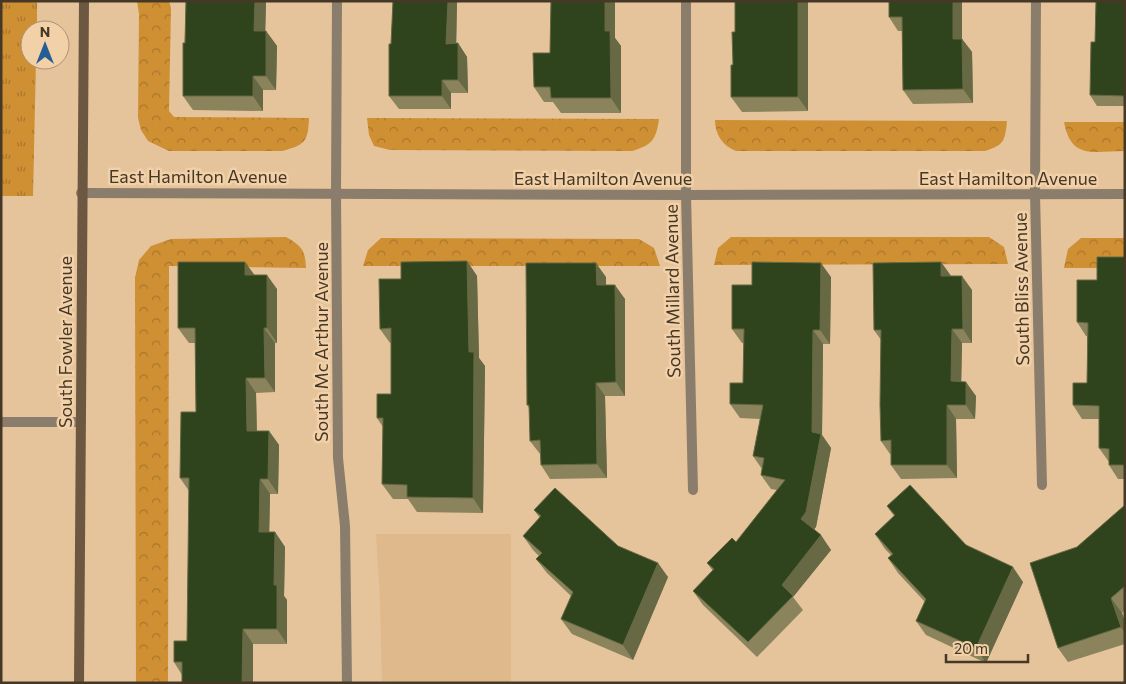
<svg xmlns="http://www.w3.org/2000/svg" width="1126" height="684" viewBox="0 0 1126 684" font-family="Commissioner,sans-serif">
  <defs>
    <pattern id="grass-tufts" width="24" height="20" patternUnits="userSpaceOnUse" patternTransform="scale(1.25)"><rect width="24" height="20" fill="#cf8f33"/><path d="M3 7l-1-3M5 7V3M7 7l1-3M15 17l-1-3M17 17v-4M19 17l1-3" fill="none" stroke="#aa762b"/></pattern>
    <pattern id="park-crowns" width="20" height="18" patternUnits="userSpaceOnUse" patternTransform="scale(1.25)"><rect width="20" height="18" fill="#cf8f33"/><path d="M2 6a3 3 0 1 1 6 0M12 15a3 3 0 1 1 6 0" fill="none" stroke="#aa762b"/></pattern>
  </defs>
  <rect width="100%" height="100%" fill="#e5c39b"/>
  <path fill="#dfb88b" d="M376,534h135v149l-129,-2 -2,-83z"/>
  <path fill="url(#grass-tufts)" d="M1,1h36v29h-7v30h6l-3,136h-32z"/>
  <path fill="url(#park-crowns)" d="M137,1h32l2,7 -2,103 5,6 135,1c-1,24 -4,27 -27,33h-113l-21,-10 -7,-11 -3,-12 1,-104z
    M367,118l292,1c-3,21 -7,26 -27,32l-242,-1 -16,-4 -5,-11z
    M715,120l292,1c-2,20 -3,24 -22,30h-249c-13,-5 -21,-16 -21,-31z
    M1064,122h61v29c-32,0 -54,9 -61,-29z
    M286,237c16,9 19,13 20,31l-137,-2 -1,417h-32l-1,-405 4,-18 12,-14 20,-7z
    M731,237h258l15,10 4,17 -294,1 4,-17z
    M381,238l258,1 15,9 6,18h-297l5,-16z
    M1081,238h44v30h-61l4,-19z"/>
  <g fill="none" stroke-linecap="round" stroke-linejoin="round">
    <path stroke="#8b7d6c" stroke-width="10" d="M337,1l-1,192 2,265 7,68 2,157
      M686,1v194l7,295
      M1036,1l-1,193 7,291
      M1,422h80"/>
    <path stroke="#8b7d6c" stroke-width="10" d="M81,193l605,2 439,-1"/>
    <path stroke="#6c5840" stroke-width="10" d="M79,683l5,-682"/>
  </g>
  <path fill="#8a835c" d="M186,1h80l-1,30h1l11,15 -1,44h-13v21l-70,-1 -10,-14z
    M390,1h67l-1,42h2l9,14 1,36h-17v16h-52l-10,-13 4,-94z
    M551,1h64v37l6,8v67h-60l-8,-11h-9l-10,-15 16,-34z
    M808,1v110l-66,1 -11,-15 4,-65z
    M962,1v38l10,13 1,51 -60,1 -10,-14 -1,-59h-4l-9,-14z
    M1090,1h35v105h-28l-7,-11 5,-53 1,-40h-6z
    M1125,257v222h-7l-9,-14v-3l-10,-14v-29h-17l-9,-14 14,-22v-47h-1l-9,-14 20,-42z
    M467,261l10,15 2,82 6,8 -2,147 -66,-1 -9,-13h-15l-11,-15 1,-57 -6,-9 14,-24v-51h-1l-10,-14 21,-50z
    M941,262l10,14 21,14v53h-10l-1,39 15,14 -1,23h-19l1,59 -56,1 -10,-14v-11h-1l-9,-13v-101l-7,-10z
    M254,275l23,14v54h-2v49l-19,1 1,38h12l10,14 -1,49h-8l-1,38h6l10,15 -1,49 3,4v44h-34v39h-71v-8l-8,-13 13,-21 2,-150 -9,-13 16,-66 -1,-69h-6l-11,-15z
    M606,277v8l19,14v97h-20l2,82 -57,1 -9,-14 -1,-11 -10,-13v-32l-3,-4z
    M831,277l-1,67h-7l-1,91 9,13 -15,79 -2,2 17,21 -38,47 10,13 -46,47 -54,-52 -10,-14 20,-20 -6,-8 29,-21 41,-52 -6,-1 -10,-14 1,-6 -9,-13 7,-37 -20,-1 -10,-14 13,-21 1,-40h-2l-10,-14 20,-44z
    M1125,505v105l-3,3 3,9v22l-57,18 -10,-14 19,-101z
    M887,506l79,39 57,37 -37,81 -60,-28 -10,-14 9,-19 -27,-29 -10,-15 3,-3 -6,-6 -10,-15 19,-18z
    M534,510l84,36 50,31 -35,83 -61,-26 -11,-15 10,-23 -24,-23 -11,-14 3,-3 -6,-6 -10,-14 17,-18z"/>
  <path fill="#666943" d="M255,1h11l-1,45 -11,-15z
    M448,1h9l-1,56 -10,-13z
    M605,1h10v37l6,8v67l-10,-15 -6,-67z
    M798,1h10v110l-10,-14z
    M953,1h9v51l-9,-13z
    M266,31l11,15 -1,44 -10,-14z
    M962,39l10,13 1,51 -10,-14z
    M458,43l9,14 1,36 -10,-13z
    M253,76l10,14v21l-10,-15z
    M442,80l9,13v16l-9,-13z
    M467,261l10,15 2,82 6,8 -2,147 -10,-15 -4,-146z
    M245,262l11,15 -11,-2z
    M941,262l10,14h-10z
    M596,263l10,14v22l-9,-14z
    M821,263l10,14 -1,67 -10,-14z
    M267,275l10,14v54l-10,-15z
    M962,276l10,14v53l-9,-14z
    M615,285l10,14v97l-9,-14z
    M264,328l11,15v49l-10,-14z
    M952,329l10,14 -1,52 -10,-14z
    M813,330l10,14 -1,91 9,13 -15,79 -5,6 -10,-14 11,-87z
    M246,378l10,15 1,52 -10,-14z
    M966,382l10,14 -1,23 -9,-14z
    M596,383l9,13 2,82 -10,-14z
    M947,405l9,14 1,59 -10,-13z
    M269,431l10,14 -1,49 -10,-15z
    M260,479l10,15 -1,53 -10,-15z
    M275,532l10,15 -1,49 3,4v44l-10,-15 -3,-44z
    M821,535l10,15 -38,47 -11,-12z
    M658,563l10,14 -35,83 -10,-15z
    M1013,567l10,15 -37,81 -10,-15z
    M1111,598l11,15 3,9v11l-4,-6z
    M243,629l10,15v39h-11z"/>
  <path fill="#2f431d" stroke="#666943" d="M186,1h69l-1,30h12v45h-13v20h-70v-53h2z
    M393,1h55l-2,43 12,-1v37h-16v16h-53v-52h2z
    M551,1h54v30h5l1,67h-60l-1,-11h-16l-1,-34h17z
    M735,1h63v96h-67v-32h2l-1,-33h3z
    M889,1h64v38h9l1,50 -60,1 -1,-73h-13z
    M1096,1h29v95l-35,-1 1,-53h4z
    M1097,257h28v208h-16v-16l-10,-1v-42l-26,-1v-22h14l1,-60 -11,-1v-42h20z
    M467,261l2,91h5l-1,146 -66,-1v-12l-25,-1 1,-66h-6v-24h14v-66l-11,1 -1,-50h22v-17z
    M178,262h67v13h22v53h-3l1,50h-19l1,53h22l-1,48h-8l-1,53h16l-1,53h3v44h-34l-1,54h-60v-21h-8v-21h13l2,-163h-9l1,-66h15l-1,-84h-17z
    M752,262l69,1 -1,67h-7l-1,102 9,2 -15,78 -5,7 20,16 -39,50 11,11 -45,46 -55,-51 21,-22 -7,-6 25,-25 4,4 49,-62 -24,-5 3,-17 -11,-2 10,-51 -33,-1v-21h13l1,-54h-12v-44h20z
    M941,262v14h21l1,53h-11l-1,52 15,1v23h-19v60h-56v-25l-10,1 -1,-37 1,-74h-7l-1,-67z
    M526,263h70l1,22h18l1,97 -20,1 1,81 -56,1 -1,-25 -10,1 -1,-36h-2z
    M910,485l56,60 47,22 -37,81 -60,-27 10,-22 -38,-41 5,-4 -18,-20 20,-19 -8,-9z
    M555,488l63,58 40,17 -35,82 -62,-26 12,-27 -37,-33 6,-6 -19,-17 18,-20 -7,-6z
    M1125,505v81l-14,12 10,29 -63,21 -28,-85 47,-16z"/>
  <g text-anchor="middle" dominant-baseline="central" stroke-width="5" stroke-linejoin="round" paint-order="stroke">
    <g font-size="18" fill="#453827" stroke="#f2d0a8">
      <text x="198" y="176">East Hamilton Avenue</text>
      <text x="603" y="178">East Hamilton Avenue</text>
      <text x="1008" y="178">East Hamilton Avenue</text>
      <text transform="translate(1021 289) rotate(-91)">South Bliss Avenue</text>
      <text transform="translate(672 291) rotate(-91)">South Millard Avenue</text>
      <text transform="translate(65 342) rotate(-90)">South Fowler Avenue</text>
      <text transform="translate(321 342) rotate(-90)">South Mc Arthur Avenue</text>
    </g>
  </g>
  <rect width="1126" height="684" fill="none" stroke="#453827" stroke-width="5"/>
  <g transform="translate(45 45)"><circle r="24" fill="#f2d0a8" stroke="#ad9374"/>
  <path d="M0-4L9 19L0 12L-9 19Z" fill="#265d95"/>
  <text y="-8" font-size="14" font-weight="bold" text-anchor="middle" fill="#453827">N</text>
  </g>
  <path d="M946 654v8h82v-8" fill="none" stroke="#453827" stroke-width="2.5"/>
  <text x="954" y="654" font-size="15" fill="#453827" stroke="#f2d0a8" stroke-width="4" paint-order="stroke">20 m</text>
</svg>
